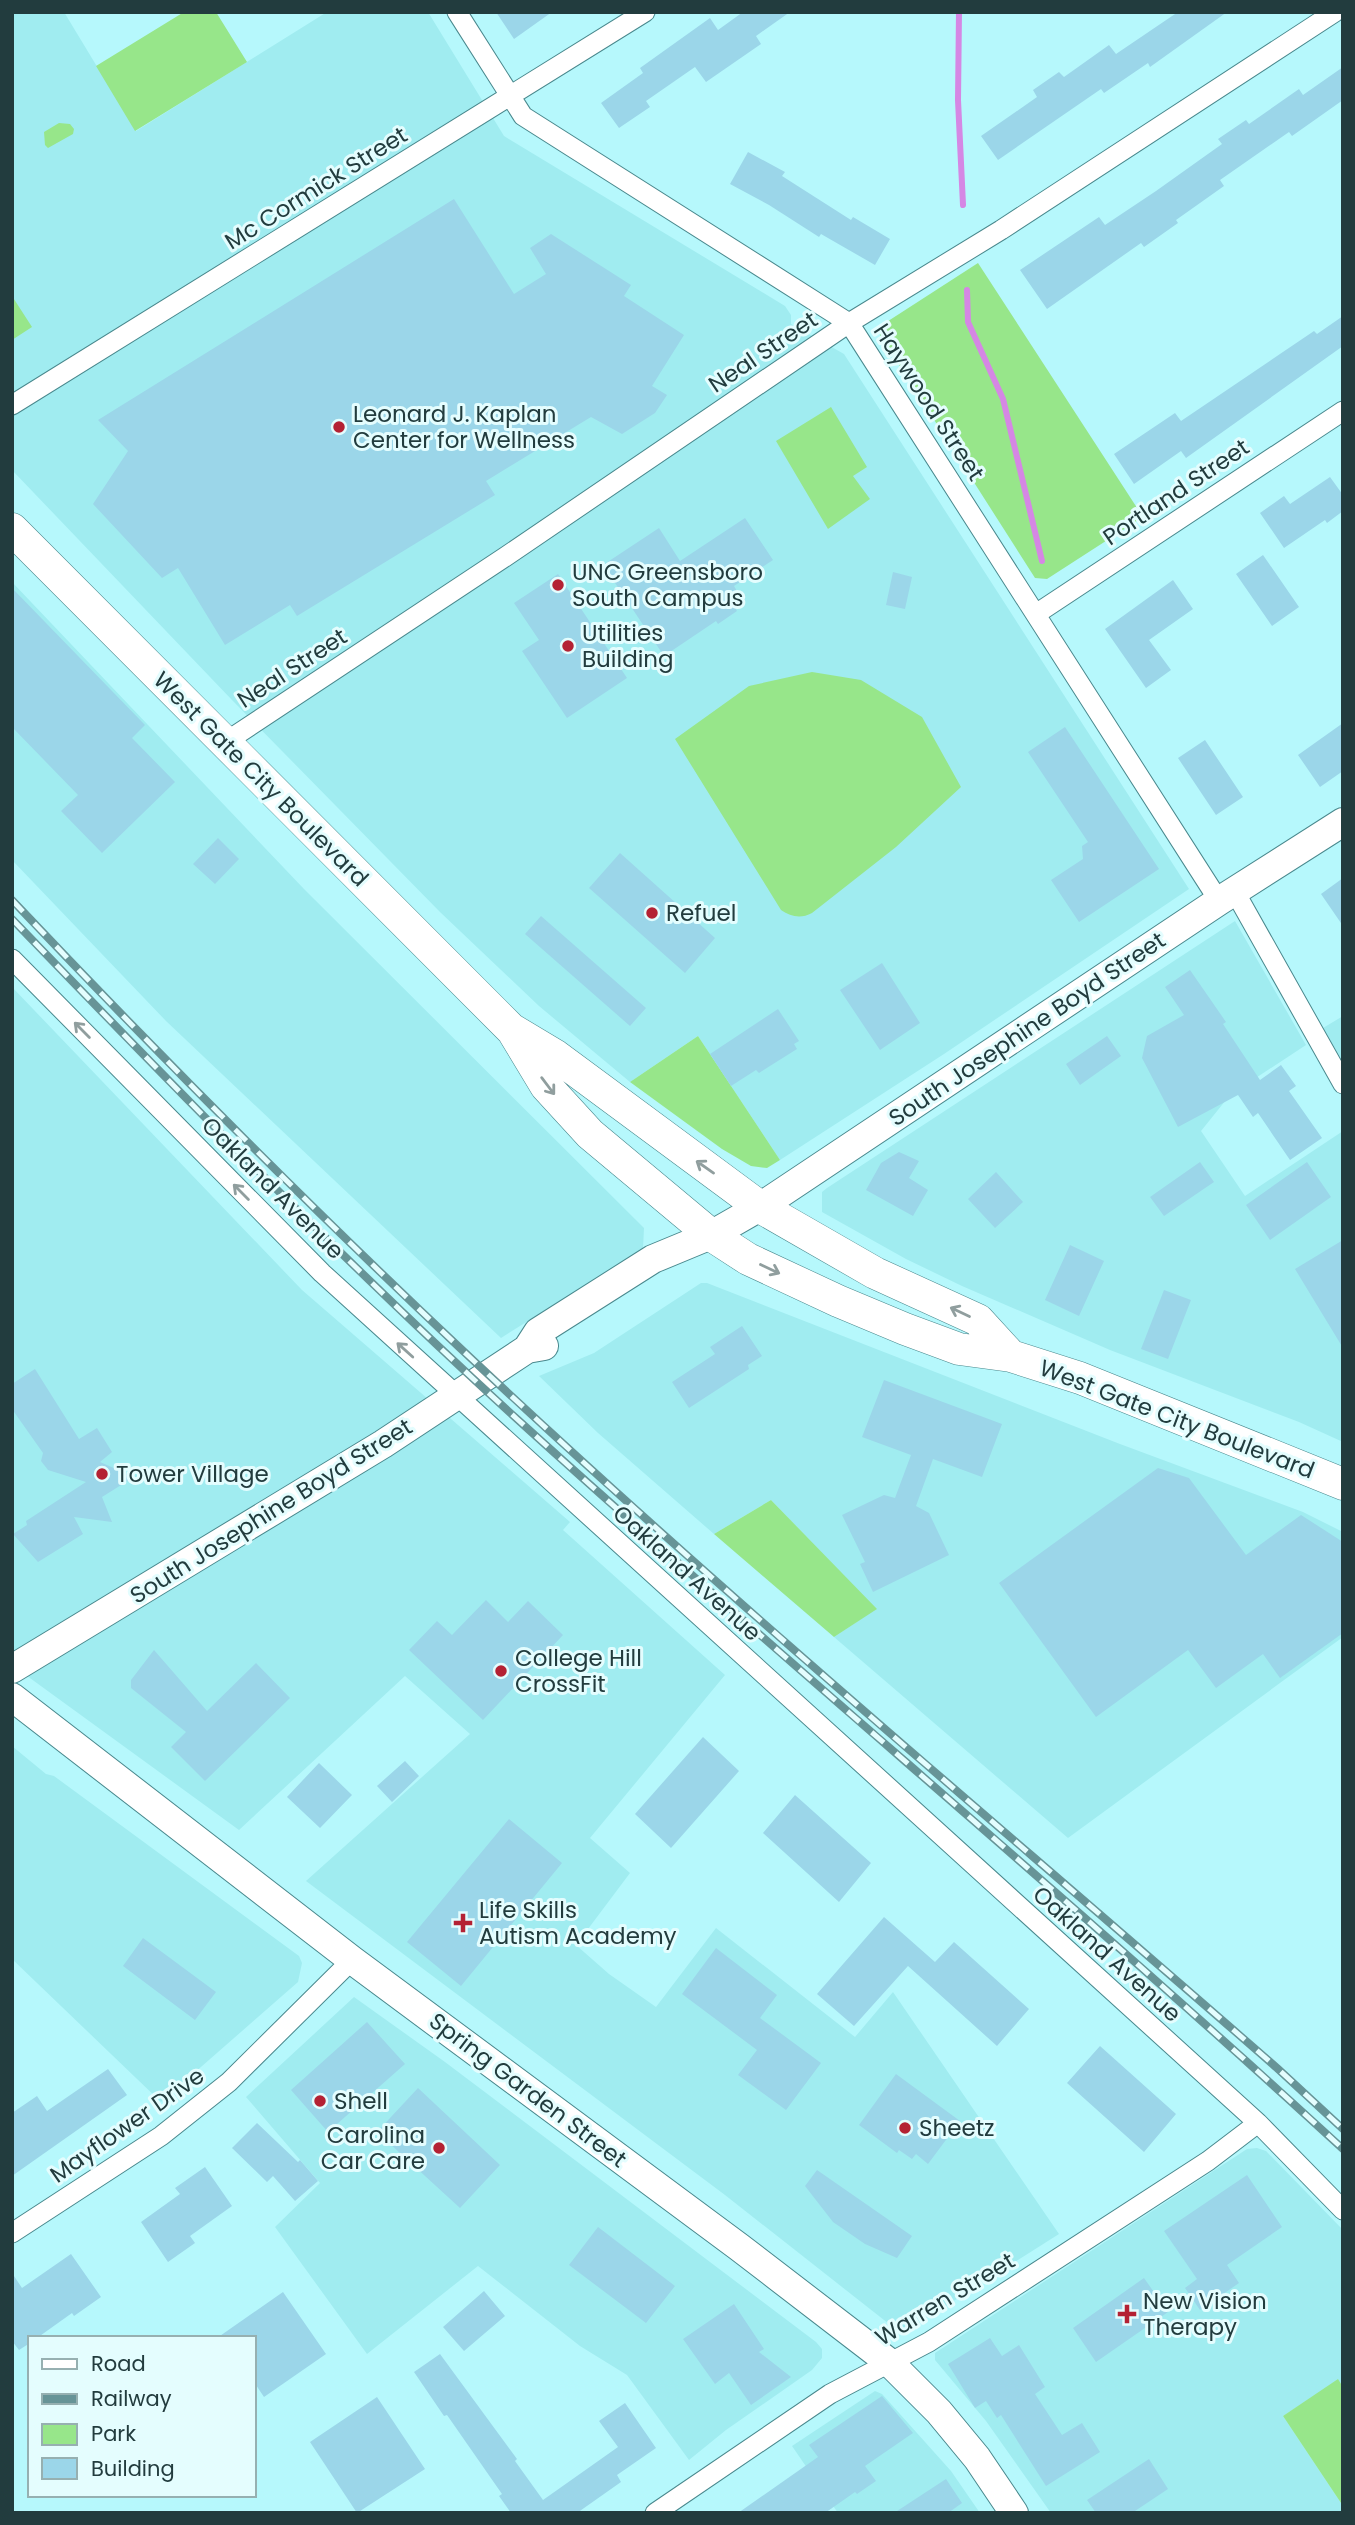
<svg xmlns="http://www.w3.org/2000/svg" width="1355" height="2525" viewBox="0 0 1355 2525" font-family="Poppins,sans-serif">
  <rect width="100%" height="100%" fill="#b6f8fc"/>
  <path fill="#a0ecf0" d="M12,12h52l72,119 191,-119h101l76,124 281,170 6,9v9l53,30 345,535 -245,165 -164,106 -82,-124 -68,46 -91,-76 -99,-94 -208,-212 -220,-230z
    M12,582l292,307 340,339 -1,21 -142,89 -335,-317 -154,-161z
    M1235,921l71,124 -76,50 -29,36 44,65 98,-65v311l-44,-20 -189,-72 -148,-64 -56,-27 -84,-47v-20l5,-4z
    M12,987l290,303 268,232 -7,8 162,145 -135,163 40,35 -54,72 33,29 47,33 60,-79 139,109 38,-45 166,242 -148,94 -13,3 -173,-136 -419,-314 164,-147 -65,-58 -166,154 -227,-165z
    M1343,1016v46l-20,-34z
    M701,1283h6l413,161 183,68 40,20v105l-275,201 -234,-201 42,-28 -105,-109 -57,34 -116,-101 -59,-57 55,-23z
    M12,1746l34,28 8,2 245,180 3,7 -4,19 -137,120 -149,-143z
    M354,1997l91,65 371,280 6,7v9l-10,12 -86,60 -37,30 -62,-85 -47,-29 -102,-80 -111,88 -92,-127 45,-44 -74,-86z
    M1257,2148l9,3 77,79v157l-5,-7 -55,36 60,90v7h-292l-65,-92 -51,-61v-7l312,-204z
    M875,2391l7,3 69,77 29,42h-142l-46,-67z"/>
  <path fill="#97e68a" d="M184,12h32l31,50 -112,69 -39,-65z
    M59,123l11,1 4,5 -1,5 -25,14 -3,-3 -1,-13z
    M978,263l165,254 -96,62 -12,-1 -155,-243 2,-10z
    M12,296l20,31 -20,13z
    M831,407l36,60 -14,9 17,23 -42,30 -52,-88z
    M812,672l49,8 61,37 39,70 -65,60 -84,66c-11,6 -21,4 -31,-3l-106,-171 74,-53z
    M698,1036l82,124 -13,8 -16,-2 -29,-17 -92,-67z
    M771,1500l106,109 -43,28 -120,-103z
    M1338,2379l5,8v119l-60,-90z"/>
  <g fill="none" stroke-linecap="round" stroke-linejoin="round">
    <path stroke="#d587e4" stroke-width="6" d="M959,12l-1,88 5,105
      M967,290l1,32 35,77 39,162"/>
  </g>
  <path fill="#9bd6e9" d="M496,12h56l-38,27z
    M743,12h47l-34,24 5,8 -55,38 -11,-15 -49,34 4,6 -31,21 -18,-25 42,-30 -3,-5 70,-50 8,12z
    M1178,12h49l-77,55 -2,-4 -44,30 -3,-4 -103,71 -17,-24 56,-39 -4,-7 26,-18 5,5 45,-32 7,9z
    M1343,67v33l-51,36 -3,-4 -69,48 4,6 -48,34 2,3 -34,24 -3,-4 -94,66 -27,-39 79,-53 6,8 51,-34 66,-47 -4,-5 28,-19 3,4 50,-35 4,6z
    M748,152l37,20 -3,4 69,44 2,-3 37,22 -15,26 -54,-31 -2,3 -50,-32 -39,-21z
    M454,199l60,95 32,-20 -16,-26 21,-14 80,51 -7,11 60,39 -32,51 15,9 -12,18 -33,21 -31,-17 -105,64 9,14 -198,121 -7,-11 -65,40 -47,-77 -16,10 -69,-74 35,-53 -30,-31z
    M1343,316v30l-157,112 -5,-7 -47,33 -20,-30 61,-41 6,8 133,-90 3,3z
    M1330,477l13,18v16l-16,12 -2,-3 -41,28 -24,-35 24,-17 6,8z
    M745,518l28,42 -39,26 4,7 -9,6 8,12 -19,13 -2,-3 -52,35 -61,-91 56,-37 21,33z
    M1263,555l36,52 -27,19 -36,-52z
    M893,572l19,5 -7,32 -19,-4z
    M558,574l69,104 -60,40 -45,-67 17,-11 -25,-37z
    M1173,580l20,29 -44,31 22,30 -25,18 -41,-59z
    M12,588l133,137 -13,13 43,44 -73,71 -41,-42 17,-16 -66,-68z
    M1343,723v48l-23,16 -22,-32z
    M1065,727l94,142 -80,53 -28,-42 32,-21 -1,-13 6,-4 -60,-90z
    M1205,740l38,57 -27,18 -38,-57z
    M218,838l21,21 -24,25 -22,-20z
    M620,853l95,85 -30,35 -96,-85z
    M1343,878v48l-22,-32z
    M541,916l105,92 -16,18 -105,-92z
    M882,963l38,60 -40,27 -40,-60z
    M1190,970l36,52 -3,2 37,56 21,-15 15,21 -7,5 33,47 -32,22 -32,-47 -5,4 -15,-22 -60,32 -36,-69 5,-22 37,-21 -19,-28z
    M778,1009l21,32 -5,3 3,5 -38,24 -3,-3 -25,16 -21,-32z
    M1107,1036l14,20 -41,29 -14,-21z
    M899,1152l20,9 -10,17 19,12 -15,26 -47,-26 15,-27z
    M1200,1162l14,20 -50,34 -14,-19z
    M1307,1162l24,35 -61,43 -24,-35z
    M996,1172l27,30 -28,26 -27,-29z
    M1343,1240v108l-48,-79z
    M1070,1245l34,16 -25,55 -34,-16z
    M1164,1290l27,10 -23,59 -27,-10z
    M742,1326l20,30 -14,9 1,4 -60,39 -17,-26 43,-28 -5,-7z
    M35,1369l44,70 18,-11 15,24 -12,10 34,15 -32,20 10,25 -38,-5 9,17 -45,28 -25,-28 14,-9 -1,-4 60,-39 -38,-12 -7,-9 2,-8 -31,-44v-25z
    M884,1380l118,44 -20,53 -49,-18 -17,47 13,7 20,42 -76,37 -13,-28 5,-2 -23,-47 42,-20 11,3 16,-43 -49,-18z
    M1158,1468l31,10 57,77 55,-40 42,27v91l-63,45 -17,-24 -47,34 -28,-38 -92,67 -97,-134z
    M486,1600l22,22 20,-21 35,34 -80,85 -74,-70 28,-29 15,14z
    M154,1650l53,61 49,-48 34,35 -85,83 -34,-34 15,-15 -55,-44v-8z
    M703,1737l36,34 -68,77 -36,-34z
    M405,1761l14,15 -27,26 -15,-16z
    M319,1763l33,32 -32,33 -33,-31z
    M795,1795l76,68 -32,39 -76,-69z
    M509,1819l53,44 -101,123 -54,-44z
    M884,1917l51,45 19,-20 75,67 -32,37 -89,-80 -54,60 -37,-32z
    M143,1938l73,54 -21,28 -72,-54z
    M716,1948l61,47 -17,23 61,45 -35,47 -48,-35 19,-25 -75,-56z
    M367,2022l38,42 -77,68 -37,-42z
    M1100,2046l76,68 -32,38 -77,-69z
    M108,2069l19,26 -115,81v-63l25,-17 10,15z
    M896,2074l64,47 -32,43 -12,-10 -4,5 -13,-9 -2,3 -38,-28z
    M418,2088l82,77 -40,43 -83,-76z
    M257,2123l41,39 2,-2 18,21 -23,20 -22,-25 -6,6 -35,-34z
    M205,2167l27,39 -42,30 5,7 -27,19 -27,-40 39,-28 -5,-6z
    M817,2170l95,66 -15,22 -32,-14 -32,-22 -28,-36z
    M1247,2175l35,52 -55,38 12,18 -39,27 -15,-22 12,-9 -33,-48z
    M598,2227l77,59 -29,37 -77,-58z
    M71,2254l30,43 -27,19 -2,-3 -35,25h-7v5l-11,7 -7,-9v-68l10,15z
    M1144,2278l24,34 -72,50 -23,-34z
    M484,2291l21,25 -41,35 -21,-24z
    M283,2292l43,62 -62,43 -10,-15v-44h-37z
    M734,2304l30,45 -5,3 32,25 -40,28 -22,-32 -14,11 -32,-45z
    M990,2338l12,18 17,-11 26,42 -10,7 27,41 20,-12 18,29 -54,34 -45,-71 -4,3 -11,-17 -11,7 -27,-44z
    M440,2354l77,105 -2,2 28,39 75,-53 -19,-26 26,-18 31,45 -39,27 4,7 -44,31h-66l-12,-17 3,-2 -55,-79 -3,1 -30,-44z
    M882,2396l31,37 -48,33 11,15 -19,13 -2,-2 -30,21h-87l80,-56 -9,-12z
    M377,2397l48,72 -68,44 -47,-71z
    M1149,2459l19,30 -36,24h-36l-9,-13z
    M946,2479l16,24 -14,10h-54z"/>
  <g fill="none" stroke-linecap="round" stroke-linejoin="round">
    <g stroke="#49888d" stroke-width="21">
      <path id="street" d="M457,12l66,104 326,207 370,578
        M12,405l633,-393
        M1036,614l307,-203
        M224,743l281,-186 344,-234 152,-93 334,-218
        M1235,892l108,192
        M12,959l310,314 936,850 85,87
        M12,2233l149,-97 68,-54 123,-122
        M655,2513l175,-119 99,-52 279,-181 50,-38"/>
    </g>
    <g stroke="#49888d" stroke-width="30">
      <path id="secondary" d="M527,1349l11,-17 115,-73 58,-24 49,-28 459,-306 124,-79
        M12,1669l371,-225 144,-95 17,-3
        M12,1697l340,263 387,287 151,116 49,49 38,46 37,55"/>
    </g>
    <g stroke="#49888d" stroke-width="33">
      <path id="primary" d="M12,529l499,500 45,27 204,151 115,66 103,47 33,36
        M514,1033l32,53 44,48 121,101 37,24 90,42 67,28 54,20 52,7 69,22 263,106"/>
    </g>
    <use href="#street" stroke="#fff" stroke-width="19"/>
    <use href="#secondary" stroke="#fff" stroke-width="28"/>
    <use href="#primary" stroke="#fff" stroke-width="32"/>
    <g stroke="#679497" stroke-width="8">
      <path id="rail" d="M12,900c145,153 294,303 447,447 265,250 545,482 818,721l66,61
        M12,919c164,170 330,341 505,500 272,247 555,481 826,730"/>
    </g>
    <use href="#rail" stroke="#e4fdfe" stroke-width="5" stroke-dasharray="16" stroke-linecap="butt"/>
  </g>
  <defs><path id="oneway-shaft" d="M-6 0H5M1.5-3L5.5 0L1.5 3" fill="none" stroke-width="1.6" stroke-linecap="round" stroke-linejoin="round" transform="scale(1.75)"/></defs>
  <g stroke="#909e9e">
    <use href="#oneway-shaft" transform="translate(82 1030) rotate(-135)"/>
    <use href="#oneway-shaft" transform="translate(548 1086) rotate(53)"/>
    <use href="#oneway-shaft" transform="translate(705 1167) rotate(-145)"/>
    <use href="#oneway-shaft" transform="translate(241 1192) rotate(-135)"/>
    <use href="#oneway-shaft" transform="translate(770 1269) rotate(25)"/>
    <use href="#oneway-shaft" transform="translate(960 1312) rotate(-155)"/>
    <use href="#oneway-shaft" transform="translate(405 1350) rotate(-138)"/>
  </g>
  <g fill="#b42234" stroke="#e4fdfe" stroke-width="2.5">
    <circle cx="339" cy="427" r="7"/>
    <circle cx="558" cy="585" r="7"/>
    <circle cx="568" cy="646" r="7"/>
    <circle cx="652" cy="913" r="7"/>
    <circle cx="102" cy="1474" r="7"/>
    <circle cx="501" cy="1671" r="7"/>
    <path d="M459.5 1912.5h7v7h7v7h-7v7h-7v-7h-7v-7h7z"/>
    <circle cx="320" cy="2101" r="7"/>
    <circle cx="905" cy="2128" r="7"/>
    <circle cx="439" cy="2148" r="7"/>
    <path d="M1123.5 2303.5h7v7h7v7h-7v7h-7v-7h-7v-7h7z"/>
  </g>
  <g text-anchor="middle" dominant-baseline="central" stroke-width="6" stroke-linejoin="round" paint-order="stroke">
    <g font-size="23" fill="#223c3e" stroke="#e4fdfe">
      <text transform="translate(316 188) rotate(-32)">Mc Cormick Street</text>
      <text transform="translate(763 352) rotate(-34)">Neal Street</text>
      <text transform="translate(929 402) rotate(57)">Haywood Street</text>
      <text transform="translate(1176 492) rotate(-34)">Portland Street</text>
      <text transform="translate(292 668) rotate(-33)">Neal Street</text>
      <text transform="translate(261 779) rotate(45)">West Gate City Boulevard</text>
      <text transform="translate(1027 1029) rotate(-34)">South Josephine Boyd Street</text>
      <text transform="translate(273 1188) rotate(45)">Oakland Avenue</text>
      <text transform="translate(1177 1419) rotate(21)">West Gate City Boulevard</text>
      <text transform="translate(271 1511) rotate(-32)">South Josephine Boyd Street</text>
      <text transform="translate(687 1573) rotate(42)">Oakland Avenue</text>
      <text transform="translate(1107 1954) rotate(42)">Oakland Avenue</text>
      <text transform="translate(528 2090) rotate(37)">Spring Garden Street</text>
      <text transform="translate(127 2125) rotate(-35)">Mayflower Drive</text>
      <text transform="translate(945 2299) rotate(-31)">Warren Street</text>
    </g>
    <g font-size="23" fill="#223c3e" stroke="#e4fdfe" text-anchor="start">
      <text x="353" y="414">Leonard J. Kaplan<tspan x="353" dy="26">Center for Wellness</tspan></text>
      <text x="572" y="572">UNC Greensboro<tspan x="572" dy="26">South Campus</tspan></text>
      <text x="582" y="633">Utilities<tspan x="582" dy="26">Building</tspan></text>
      <text x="666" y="913">Refuel</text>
      <text x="116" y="1474">Tower Village</text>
      <text x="515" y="1658">College Hill<tspan x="515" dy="26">CrossFit</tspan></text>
      <text x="479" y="1910">Life Skills<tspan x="479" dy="26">Autism Academy</tspan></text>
      <text x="334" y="2101">Shell</text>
      <text x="919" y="2128">Sheetz</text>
      <text x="425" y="2135" text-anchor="end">Carolina<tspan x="425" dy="26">Car Care</tspan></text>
      <text x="1143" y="2301">New Vision<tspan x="1143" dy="26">Therapy</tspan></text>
    </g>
  </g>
  <rect width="1355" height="2525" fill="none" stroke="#223c3e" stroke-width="28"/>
  <rect x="28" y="2336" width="228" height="161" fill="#e4fdfe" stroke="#96b0b1" stroke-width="2"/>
  <rect x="42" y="2359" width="35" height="10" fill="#ffffff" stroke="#96b0b1" stroke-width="2"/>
  <text x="91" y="2371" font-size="21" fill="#223c3e">Road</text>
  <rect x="42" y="2394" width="35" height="10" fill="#679497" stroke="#96b0b1" stroke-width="2"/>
  <text x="91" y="2406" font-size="21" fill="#223c3e">Railway</text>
  <rect x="42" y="2424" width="35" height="21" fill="#97e68a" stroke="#96b0b1" stroke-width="2"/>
  <text x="91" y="2441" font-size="21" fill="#223c3e">Park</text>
  <rect x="42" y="2458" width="35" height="21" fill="#9bd6e9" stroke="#96b0b1" stroke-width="2"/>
  <text x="91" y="2476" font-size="21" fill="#223c3e">Building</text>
</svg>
